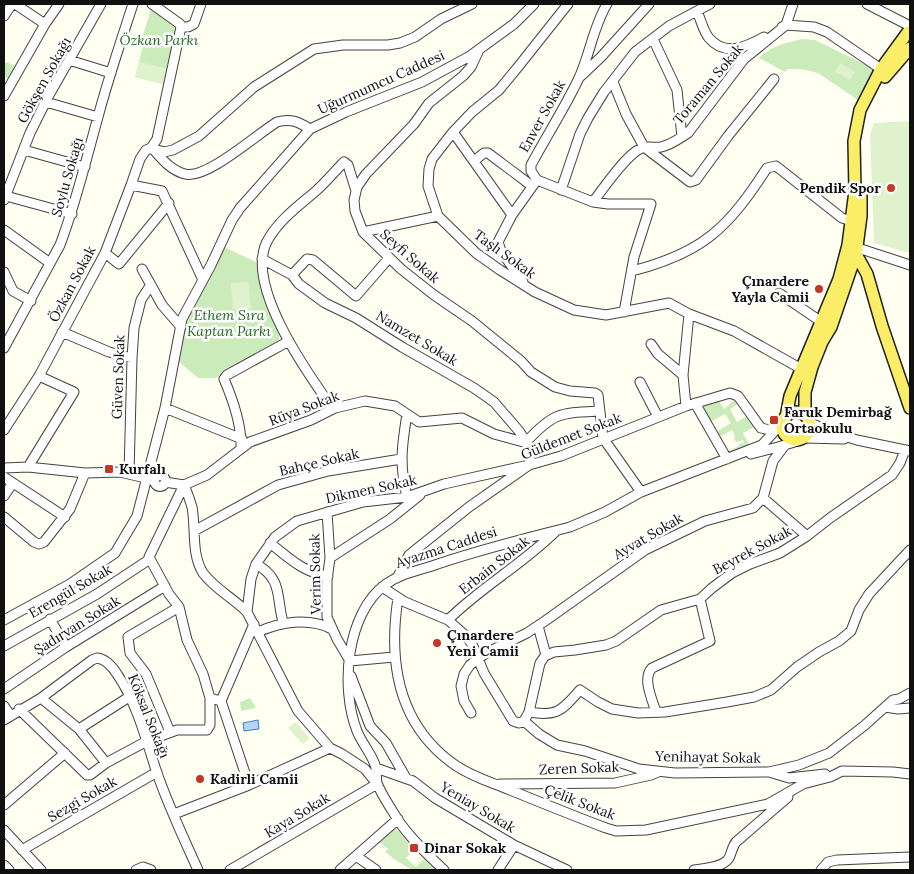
<svg xmlns="http://www.w3.org/2000/svg" width="914" height="874" viewBox="0 0 914 874" font-family="Lora,serif">
  <rect width="100%" height="100%" fill="#fffff2"/>
  <path fill="#cbebbb" d="M151,9l26,20 -11,56 -31,-8 8,-31 -3,-1z
    M802,39l13,1 61,30 -15,32 -43,-29 -18,-4h-13l-2,3 -26,-14c12,-12 26,-15 43,-19z
    M7,62l8,4 -7,13 -4,-3v-12z
    M224,247l36,17 4,36 16,34 -2,9 -62,35h-18l-19,-16 6,-44z
    M731,395l10,7 -11,7 7,13 13,-8 6,12 -13,7 8,15 -21,8 -4,-4 13,-6v-2l5,-1 -1,-3 -7,2 -2,-4 1,-2 -3,-6 -13,7 -3,-5 15,-9 -6,-9 -15,8 -8,-16v-2l17,-3 5,8 10,-8 -2,-3 -3,2 -1,-2z
    M250,698l6,10 -15,3 -1,-9z
    M397,829l18,20 -9,9 10,9 8,-8 12,11h-24l-20,-12v-1l-7,-5 3,-3 -10,-8 14,-11z"/>
  <path fill="#dff2cd" d="M139,62l30,7 -3,16 -31,-8z
    M840,63l15,9 -5,8 -15,-8z
    M910,121v132l-36,-10 -4,-109 4,-11z
    M248,282l3,27 -18,1 -2,-27z
    M295,722l15,16 -7,6 -15,-16z"/>
  <path fill="#b6d4f7" stroke="#3c7ccf" d="M258,720l1,9 -15,2 -1,-8z"/>
  <g fill="none" stroke-linecap="round" stroke-linejoin="round">
    <g stroke="#434343" stroke-width="11">
      <path id="minor" d="M15,4l30,20
        M152,4l28,20 1,3
        M568,4l-50,63 -19,23 -27,22 -19,20 -21,27 -3,10 -1,17 10,30 38,37 24,17 35,22 39,18 32,5 63,-12 20,11 45,17 71,40
        M867,4l41,21
        M697,12c4,7 6,19 12,26 16,19 37,9 55,-1
        M4,16l8,-12
        M782,27l4,-2 7,-21
        M653,39l24,51 5,47
        M478,52l-7,15 -8,9 -34,27 -15,21 -48,50 -9,13 -3,13 1,11 8,21 38,37 33,26 38,26 49,40 10,11 24,15 15,4 25,2 3,2 5,43 38,54
        M69,60l42,13
        M581,76l20,-19 48,-53
        M613,82l13,32 18,33 46,35 6,-2 32,-44 46,-57
        M4,96l41,-72 14,-20
        M46,102l52,15
        M453,132l59,83
        M151,148l13,4 9,-2 26,-14 55,-49 60,-38 29,-4h45l12,-2 15,-6 26,-18 31,-15
        M151,148l6,-9 24,-112h7l6,-3 7,-20
        M152,148c9,10 18,22 33,26 21,6 72,-40 92,-52 14,-4 22,0 33,7
        M24,150l61,17
        M474,161l10,-8h4l44,33
        M537,180l56,22 15,2h43l-17,53 -10,55
        M131,185l31,6 41,89
        M561,190l19,-56 8,-16 16,-26 31,-40 34,-26 41,-22
        M6,196l66,18
        M4,200l26,-67 19,-38 52,-91
        M593,202c10,-13 34,-49 49,-54 6,-2 13,0 19,-1 10,-2 19,-9 27,-14l56,-74 42,-34 28,2 13,5 54,37
        M4,230l46,33
        M363,232l75,-16
        M858,248l52,17
        M105,253l14,11 50,-61
        M262,259l30,16 7,9 26,19 31,15 46,29 72,41 20,14 25,29 9,14 2,13 -1,7
        M142,269l20,36 19,22
        M632,271c71,-18 96,-43 135,-103l9,-2 66,52 10,3
        M4,272l9,19 18,10
        M292,275l15,-16 6,1 43,36 33,-38
        M523,282l-22,-31 -3,-9 14,-27 25,-35 -6,-9v-6c15,-28 33,-56 47,-85 12,-25 15,-53 29,-76
        M779,293l47,32
        M62,332l47,20 23,6
        M651,344l7,10 25,21
        M4,348l56,-103c16,-42 26,-85 38,-128 10,-38 23,-76 35,-113
        M640,382l18,35
        M695,403l32,56
        M686,406l-3,-31 6,-61
        M165,408l77,31
        M333,409c-25,-35 -92,-128 -64,-171 12,-20 31,-33 48,-48 10,-9 18,-19 27,-28l4,3 8,26
        M407,414c-5,31 -8,51 0,83
        M809,422l19,9 29,9 53,11
        M4,430l35,-54 66,-123 26,-68 9,-26 6,-9 5,-2
        M804,438l40,1
        M526,442c28,-30 34,-29 74,-31
        M241,448c1,-23 -8,-48 -17,-69l3,-4 62,-34
        M751,454l27,-7 20,-6
        M28,467l46,-75 -35,-16
        M4,468l24,-1 57,6 35,-1 34,8
        M129,474l3,-116 2,-30 7,-28 9,-14
        M154.5 481a5.5 5.5 0 1 1 11 0a5.5 5.5 0 1 1-11 0Z
        M4,477l61,40
        M165,482l19,3
        M184,485c3,7 6,15 8,22 4,21 -1,47 11,66 12,16 30,25 44,39l51,99 32,37 12,6 23,15 12,15 -147,86
        M184,485l23,-10 43,-33 61,-22 24,-12 30,-7 30,5 24,16 43,-4 32,16 33,9
        M184,485l-35,72 20,37 10,13 8,33 16,34 7,24 11,3
        M4,496l8,-12
        M763,498l44,38
        M327,512l3,46 -3,22v37l10,22 13,22 44,-4
        M4,517l30,25 5,2 5,-2 26,-33 15,-36
        M194,531l84,-46 50,-14 73,-12
        M270,543c19,15 34,30 58,33
        M330,558l60,-39 30,-24
        M256,564c27,15 20,33 27,58
        M397,578l12,-23 60,-48 60,-42 32,-9 125,-50 44,-13 8,3 23,32 13,3
        M382,587l23,15 43,18 18,16 6,8 12,29 29,48 6,2 5,-2
        M398,598c-10,65 0,127 57,167 17,12 36,17 55,25 32,13 64,26 96,38l10,3 30,-1 122,-26 35,-20 27,-7 12,-6 51,1 17,2
        M247,612l4,-33 5,-15 19,-27 22,-16 66,-19 44,-5 37,-13 80,-18
        M50,619l16,28
        M4,620l66,-36 45,-31 22,-37 28,-108 17,-89 29,-54 21,-45 8,-12 70,-79 36,-17 76,-30 48,-26 44,-32 20,-20
        M448,620c33,-33 75,-56 108,-89
        M538,626l8,29
        M258,632c22,-10 51,-15 74,-3
        M4,646l93,-52 53,-35
        M351,676l19,50 16,17 20,35
        M4,689l62,-42 99,-61
        M41,698l38,31 27,34
        M221,701l28,84
        M221,701l33,-77
        M4,706l6,9
        M885,707l13,2 12,-1
        M19,709l68,66h3l16,-12 41,-22 30,-11h30l3,-5v-27
        M529,712c29,5 33,-2 51,-22l18,12 14,7 26,4 27,-1 62,-10 27,-5 17,-7 26,-23 22,-15 20,-11 12,-10 8,-21 10,-16 41,-44
        M656,712c-4,-13 -14,-34 -4,-44l58,-27 -10,-42
        M471,713l-7,-12 -3,-15 3,-12 6,-9 16,-12 41,-20 18,-12 100,-71 60,-29 48,-13 10,-10 10,-37 12,-16
        M4,720l37,-22 51,-38 5,-2c9,1 15,8 20,16 19,27 29,65 39,96 11,33 28,69 42,100
        M524,721l5,-9 11,-49 5,-7 9,-4 21,-2 31,-5 10,-4 45,-31 39,-11 12,-11 20,-15 18,-9 30,-11 27,-17 23,-18 62,-43 8,-12 5,-13
        M524,721l15,13 18,11 28,6 54,18 36,4 94,-1 30,-7 30,-12 36,-28 20,-18 8,-7 6,-1 11,-6
        M79,729l50,-32
        M170,732l-24,-58 -16,-21 -2,-16 51,-30
        M376,768l37,13 22,17 79,47 53,25
        M769,772l20,6 36,-4
        M500,784l115,-1 36,-8 7,-3
        M4,805l61,-52
        M174,814l75,-29 81,-37
        M4,830l37,40
        M22,850l135,-78
        M356,856l20,14
        M4,865l5,5
        M136,870l7,-3 8,3
        M340,870l58,-51
        M444,870c-16,-15 -34,-32 -46,-50 -6,-10 -17,-26 -21,-37 -1,-4 0,-10 -1,-15 -3,-13 -14,-24 -19,-37 -17,-43 -11,-118 29,-147 14,-10 30,-13 46,-18 45,-16 92,-27 138,-39l35,-15 36,-20 121,-47 20,-22
        M498,870l16,-25
        M694,870c10,-2 29,-2 35,-12 3,-6 3,-11 7,-16l52,-45
        M821,870l7,-8 9,-2 73,-3"/>
    </g>
    <g stroke="#212121" stroke-width="14">
      <path id="major" d="M885,77l25,-29
        M856,254l11,20 15,52 28,82
        M782 426a14 14 0 1 1 28 0a14 14 0 1 1-28 0Z
        M805,415v-23l7,-25 10,-25 9,-15 25,-73 5,-38v-21
        M786,417l4,-21 49,-117 9,-34 7,-54 -1,-50 6,-31 21,-41 27,-37"/>
    </g>
    <use href="#minor" stroke="#fff" stroke-width="9"/>
    <use href="#major" stroke="#faee67" stroke-width="11"/>
  </g>
  <g fill="#c33725" stroke="#fff" stroke-width="2">
    <circle cx="891" cy="188" r="5"/>
    <circle cx="819" cy="289" r="5"/>
    <rect x="769" y="415" width="10" height="10" rx="2.5"/>
    <rect x="104" y="464" width="10" height="10" rx="2.5"/>
    <circle cx="437" cy="643" r="5"/>
    <circle cx="200" cy="779" r="5"/>
    <rect x="409" y="843" width="10" height="10" rx="2.5"/>
  </g>
  <g text-anchor="middle" dominant-baseline="central" stroke-width="5" stroke-linejoin="round" paint-order="stroke">
    <g font-size="14" font-style="italic" fill="#21691e" stroke="#fff">
      <text x="159" y="40">Özkan Parkı</text>
      <text x="229" y="315">Ethem Sıra<tspan x="229" dy="16">Kaptan Parkı</tspan></text>
    </g>
    <g font-size="14" fill="#101010" stroke="#fff">
      <text transform="translate(44 80) rotate(-61)">Gökşen Sokağı</text>
      <text transform="translate(381 82) rotate(-24)">Uğurmumcu Caddesi</text>
      <text transform="translate(708 84) rotate(-50)">Toraman Sokak</text>
      <text transform="translate(542 116) rotate(-61)">Enver Sokak</text>
      <text transform="translate(67 177) rotate(-74)">Soylu Sokağı</text>
      <text transform="translate(505 254) rotate(36)">Taşlı Sokak</text>
      <text transform="translate(410 256) rotate(41)">Seyfi Sokak</text>
      <text transform="translate(72 284) rotate(-62)">Özkan Sokak</text>
      <text transform="translate(417 338) rotate(31)">Namzet Sokak</text>
      <text transform="translate(118 377) rotate(-88)">Güven Sokak</text>
      <text transform="translate(304 408) rotate(-21)">Rüya Sokak</text>
      <text transform="translate(571 436) rotate(-21)">Güldemet Sokak</text>
      <text transform="translate(319 462) rotate(-13)">Bahçe Sokak</text>
      <text transform="translate(371 489) rotate(-12)">Dikmen Sokak</text>
      <text transform="translate(648 536) rotate(-30)">Ayvat Sokak</text>
      <text transform="translate(446 547) rotate(-18)">Ayazma Caddesi</text>
      <text transform="translate(752 550) rotate(-28)">Beyrek Sokak</text>
      <text transform="translate(494 565) rotate(-38)">Erbain Sokak</text>
      <text transform="translate(315 574) rotate(-91)">Verim Sokak</text>
      <text transform="translate(70 591) rotate(-30)">Erengül Sokak</text>
      <text transform="translate(77 625) rotate(-32)">Şadırvan Sokak</text>
      <text transform="translate(149 716) rotate(68)">Köksal Sokağı</text>
      <text transform="translate(708 757) rotate(1)">Yenihayat Sokak</text>
      <text transform="translate(579 768) rotate(-2)">Zeren Sokak</text>
      <text transform="translate(82 799) rotate(-30)">Sezgi Sokak</text>
      <text transform="translate(580 802) rotate(21)">Çelik Sokak</text>
      <text transform="translate(478 807) rotate(31)">Yeniay Sokak</text>
      <text transform="translate(297 815) rotate(-31)">Kaya Sokak</text>
    </g>
    <g font-size="14" font-weight="bold" fill="#101010" stroke="#fff" text-anchor="start">
      <text x="881" y="188" text-anchor="end">Pendik Spor</text>
      <text x="809" y="281" text-anchor="end">Çınardere<tspan x="809" dy="16">Yayla Camii</tspan></text>
      <text x="784" y="412">Faruk Demirbağ<tspan x="784" dy="16">Ortaokulu</tspan></text>
      <text x="119" y="469">Kurfalı</text>
      <text x="447" y="635">Çınardere<tspan x="447" dy="16">Yeni Camii</tspan></text>
      <text x="210" y="779">Kadirli Camii</text>
      <text x="424" y="848">Dinar Sokak</text>
    </g>
  </g>
  <rect width="914" height="874" fill="none" stroke="#101010" stroke-width="10"/>
</svg>
